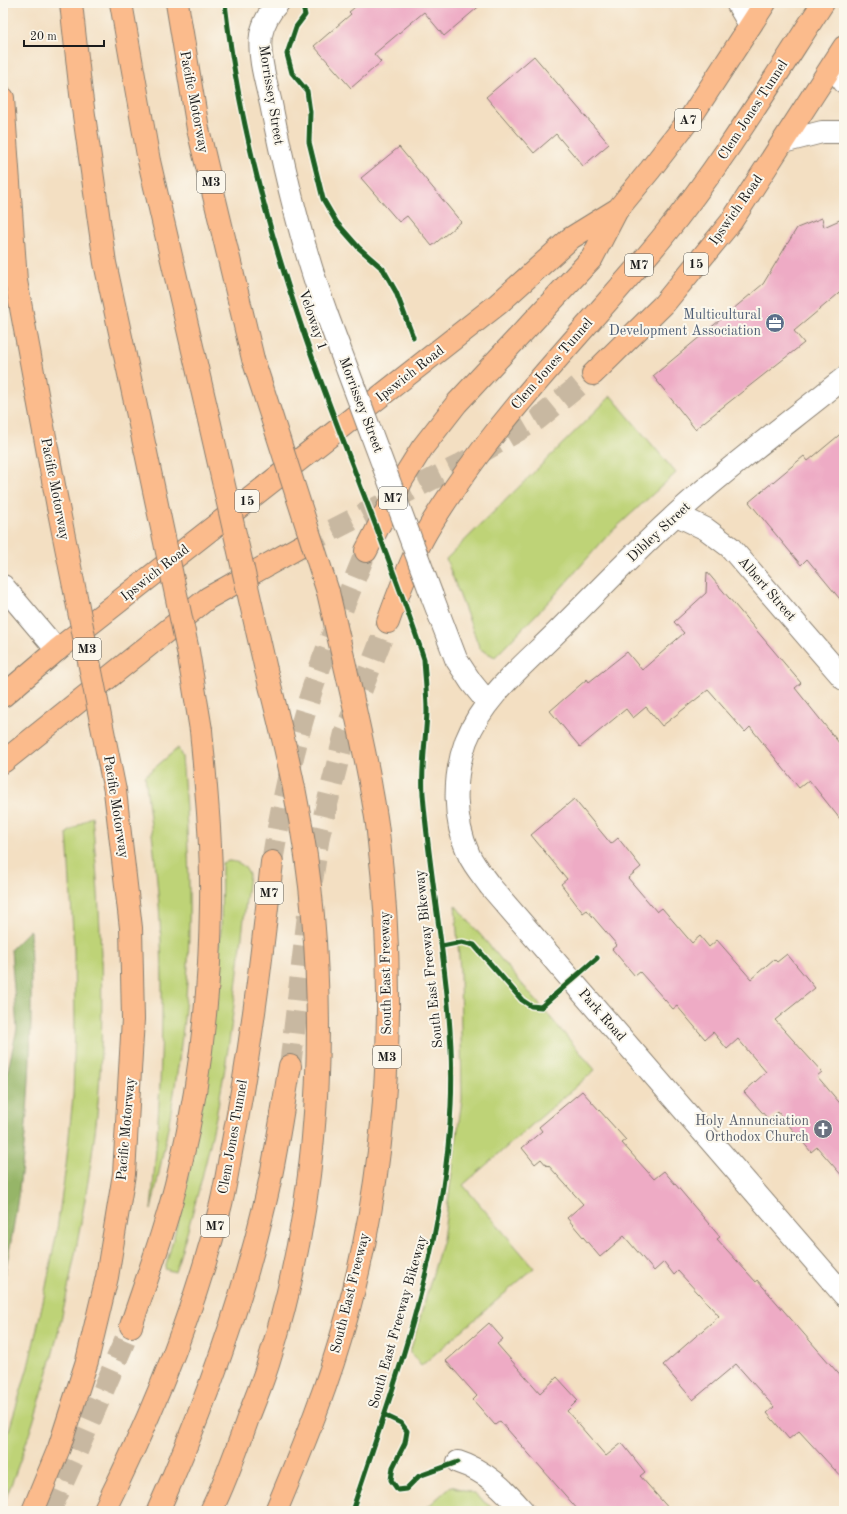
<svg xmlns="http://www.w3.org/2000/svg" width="847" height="1514" viewBox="0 0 847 1514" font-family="'Old Standard TT',serif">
  <rect width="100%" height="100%" fill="#fbf7ec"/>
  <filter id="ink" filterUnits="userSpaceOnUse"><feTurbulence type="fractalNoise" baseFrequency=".025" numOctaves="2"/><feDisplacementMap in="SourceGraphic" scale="8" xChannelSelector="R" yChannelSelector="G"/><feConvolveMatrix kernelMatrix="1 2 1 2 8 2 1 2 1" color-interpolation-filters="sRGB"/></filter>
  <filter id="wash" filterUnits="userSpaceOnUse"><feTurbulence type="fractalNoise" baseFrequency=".012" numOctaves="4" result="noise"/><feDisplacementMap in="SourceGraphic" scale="16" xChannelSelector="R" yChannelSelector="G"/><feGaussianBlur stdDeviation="0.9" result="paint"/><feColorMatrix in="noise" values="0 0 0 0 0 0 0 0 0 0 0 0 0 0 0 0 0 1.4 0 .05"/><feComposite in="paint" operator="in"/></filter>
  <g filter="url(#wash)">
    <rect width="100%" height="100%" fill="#f3dfc2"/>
    <path fill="#bed377" stroke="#6d784a" d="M611,396l65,77 -68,62 -54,61 -59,61 -15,-8 -34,-90z
      M178,748l4,9c6,69 9,138 6,208 -4,83 -19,164 -37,245 9,-101 15,-203 8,-305 -3,-43 -9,-86 -14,-129z
      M92,816c9,99 14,200 5,299 -6,55 -16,110 -27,164 -16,78 -37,153 -67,226v-55l25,-83 15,-65 13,-66 10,-70 7,-70 2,-74 -1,-73 -7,-116z
      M229,861c11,1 16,4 20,14 -9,74 -15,148 -29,221 -11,60 -27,118 -45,176l-10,-3 20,-74 36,-265 1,-67z
      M455,905l140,165 -132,115 71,83 -113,98 -11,-14 33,-113 19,-140 -2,-128z
      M451,1486l20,6 20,15 -4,4h-64z"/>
    <path fill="#96b568" stroke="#596842" d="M30,930c4,118 -2,236 -27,352v-190l14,-63 -6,-80z"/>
    <g id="blocks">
      <path fill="#eeabc5" d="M360,3h123l-39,33 -20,-24 -50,42 7,8 -30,26 -37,-42 37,-32 -2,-2z
        M534,56l75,88 -26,22 -27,-32 -22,19 -48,-56z
        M399,147l62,75 -29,24 -25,-30 -8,6 -38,-44z
        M822,218l2,9 20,-9v71l-50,42 10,12 -109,86 -42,-53 110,-92 34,-56z
        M844,431v173l-37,-45 -6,6 -52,-63 55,-46 4,5z
        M707,572l94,111 -6,5 49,61v75l-35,-44 -10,8 -49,-61 -5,5 -37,-42 -46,36 -16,-19 -13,11 -7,-9 -46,38 -30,-36 37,-32 2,3 38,-30 15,18 42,-37 -10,-11 32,-29z
        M574,799l37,45 7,-6 23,29 -13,11 29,34 5,-4 30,35 8,-7 9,11 8,-7 34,39 23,-20 3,3 10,-8 28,34 -40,32 47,52 -5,4 27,32v70l-27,-31 -6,5 -33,-40 -9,8 -25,-28 22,-20 -28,-33 -11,10 -14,-17 -8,7 -28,-33 -4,3 -33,-37 -5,4 -23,-27 5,-4 -30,-35 -4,3 -22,-29 6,-5 -36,-44z
        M582,1091l44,49 -4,3 32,36 10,-8 56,66 -3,2 39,43 1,-2 87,100v100l-45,-49 -10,8 -22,-26 7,-6 -38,-43 -43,36 -30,-35 56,-49 -41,-45 -4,4 -10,-13 -10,9 -30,-35 -24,21 -33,-39 16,-14 -35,-39 -1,1 -6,-7 -6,5 -13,-16 20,-17 -3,-4z
        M489,1323l14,16 -6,5 43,49 17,-16 21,23 -11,11 39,45 16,-13 23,29 -5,4 31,35h-92l-79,-90 -5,4 -22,-25 4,-4 -31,-35z"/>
    </g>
  </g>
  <g filter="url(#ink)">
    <use href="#blocks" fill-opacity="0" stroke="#887e6f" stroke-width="1"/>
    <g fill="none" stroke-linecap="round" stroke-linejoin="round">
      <path stroke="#c8b8a1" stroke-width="22" stroke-dasharray="22 11" stroke-linecap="butt" d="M303,545l155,-79 80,-47 55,-45
        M272,862c11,-66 25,-132 48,-195 14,-39 31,-78 46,-116
        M312,881l7,-45 26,-103 43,-111
        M290,1066l18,-151
        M50,1511l25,-55 56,-130"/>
      <g stroke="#887e6f" stroke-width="24">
        <path id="minor" d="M278,3c-8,8 -15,21 -17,32 -3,22 5,47 10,69 14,72 31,142 56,211
          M737,3l13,22
          M833,66l11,16
          M783,142l39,-10h22
          M844,378c-46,37 -94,73 -139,111 -52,44 -100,95 -148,143 -33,33 -74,65 -91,109 -13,36 -13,79 3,114 5,11 14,21 21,31l354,409
          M677,515l29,14 24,18 114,132
          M3,586l54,64
          M432,596l24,63 15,23 17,21
          M458,1462c28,9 46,27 65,49"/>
      </g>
      <g stroke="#887e6f" stroke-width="24">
        <path id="highway" d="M71,3l10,91 24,169 40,185
          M121,3l28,158 58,250
          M177,3l21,126 55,230
          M3,98l13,183 42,226
          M593,374l71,-70 67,-82 113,-175
          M366,551l36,-71 20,-32 35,-45 135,-145 25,-48
          M388,622c9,-25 18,-50 30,-74 10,-21 23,-40 36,-59 61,-90 138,-166 207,-250 60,-74 110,-156 162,-236
          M3,696l54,-46 441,-346 73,-66 47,-29 32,-39 41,-53 74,-114
          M3,762l205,-164 95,-53
          M131,1326c17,-51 36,-102 48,-154 21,-88 31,-179 32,-269 1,-58 -5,-116 -10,-173
          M33,1511l26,-63 28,-87 20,-84 17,-103 9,-155 -2,-91 -16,-137
          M104,1511c49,-98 91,-200 117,-307 5,-21 8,-42 12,-63 18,-93 29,-186 39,-279
          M158,1511c45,-100 82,-201 107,-308 11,-45 17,-92 25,-137
          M211,1511c15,-30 26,-62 37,-93 7,-18 15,-37 21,-57 45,-143 57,-296 44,-445 -7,-84 -26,-165 -47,-246
          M276,1511c27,-64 53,-128 71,-195 43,-158 50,-322 31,-484 -2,-18 -6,-37 -9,-56 -12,-62 -27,-123 -41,-184"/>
      </g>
      <use href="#minor" stroke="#fff" stroke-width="22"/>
      <use href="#highway" stroke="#fbbb8c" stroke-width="22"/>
      <g stroke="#887e6f" stroke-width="24" stroke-linecap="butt">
        <path id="minor-bridge" d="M327,315l105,281"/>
      </g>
      <g stroke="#887e6f" stroke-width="24" stroke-linecap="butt">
        <path id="highway-bridge" d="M253,359l75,233
          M207,411l59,259
          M145,448l43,203 13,79
          M58,507l57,284"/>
      </g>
      <use href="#minor-bridge" stroke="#fff" stroke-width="22"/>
      <use href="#highway-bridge" stroke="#fbbb8c" stroke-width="22"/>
      <g stroke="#fbf7ec" stroke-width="8">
        <path id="cycleway" d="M225,3c12,108 40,216 75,319 38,114 87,224 124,337 1,18 3,35 3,53 -1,27 -6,55 -4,82 8,104 33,207 28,312 -6,140 -55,274 -99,405
          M302,3l3,12 -9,12 -9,27 5,19 15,18 3,21 -1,30 14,57 14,24 22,25 24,21 13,23 17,45
          M442,946l20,-4 12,3 48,55 9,6 10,1 56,-49
          M384,1415l17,8 6,8 -2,12 -12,24 -2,13 7,10 8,-1 13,-13 39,-14"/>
      </g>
      <use href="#cycleway" stroke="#1b5e20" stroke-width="5"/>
    </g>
  </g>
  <defs>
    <g id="office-disc" transform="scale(1)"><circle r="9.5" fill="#5c6f8a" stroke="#fbf7ec"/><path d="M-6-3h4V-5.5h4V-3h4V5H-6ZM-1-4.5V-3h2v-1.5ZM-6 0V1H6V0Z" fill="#fff"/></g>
    <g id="church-disc" transform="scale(1)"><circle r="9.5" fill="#6b7280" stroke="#fbf7ec"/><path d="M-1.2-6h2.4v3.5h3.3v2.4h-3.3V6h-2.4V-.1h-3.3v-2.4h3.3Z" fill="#fff"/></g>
  </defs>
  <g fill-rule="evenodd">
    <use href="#office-disc" x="775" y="323"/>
    <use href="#church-disc" x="823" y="1129"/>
  </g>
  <g text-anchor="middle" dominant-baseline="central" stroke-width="4" stroke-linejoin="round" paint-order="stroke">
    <g fill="#fbf7ec" stroke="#5f5e5a" stroke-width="1">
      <rect x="675" y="109" width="26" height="22" rx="3"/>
      <rect x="197" y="171" width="28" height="22" rx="3"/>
      <rect x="684" y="253" width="24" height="22" rx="3"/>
      <rect x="625" y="254" width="28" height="22" rx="3"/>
      <rect x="379" y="487" width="28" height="22" rx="3"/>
      <rect x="235" y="490" width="24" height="22" rx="3"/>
      <rect x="73" y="638" width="28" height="22" rx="3"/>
      <rect x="255" y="882" width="28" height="22" rx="3"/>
      <rect x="373" y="1046" width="28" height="22" rx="3"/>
      <rect x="201" y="1215" width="28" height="22" rx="3"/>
    </g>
    <g font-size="13" font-weight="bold" fill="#1c1c1c">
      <text x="688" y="120">A7</text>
      <text x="211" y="182">M3</text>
      <text x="696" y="264">15</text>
      <text x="639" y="265">M7</text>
      <text x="393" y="498">M7</text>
      <text x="247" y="501">15</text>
      <text x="87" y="649">M3</text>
      <text x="269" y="893">M7</text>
      <text x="387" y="1057">M3</text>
      <text x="215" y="1226">M7</text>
    </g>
    <g font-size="14" fill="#1c1c1c" stroke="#fbf7ec">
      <text transform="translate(271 95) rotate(81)">Morrissey Street</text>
      <text transform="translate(194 102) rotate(79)">Pacific Motorway</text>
      <text transform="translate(753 110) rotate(-57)">Clem Jones Tunnel</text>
      <text transform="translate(736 210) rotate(-55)">Ipswich Road</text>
      <text transform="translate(313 320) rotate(71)">Veloway 1</text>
      <text transform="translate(552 364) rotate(-49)">Clem Jones Tunnel</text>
      <text transform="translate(410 374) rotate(-38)">Ipswich Road</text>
      <text transform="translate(361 405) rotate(69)">Morrissey Street</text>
      <text transform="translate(55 489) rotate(79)">Pacific Motorway</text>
      <text transform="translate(659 532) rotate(-43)">Dibley Street</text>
      <text transform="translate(155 573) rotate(-38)">Ipswich Road</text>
      <text transform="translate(767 589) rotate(49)">Albert Street</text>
      <text transform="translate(116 807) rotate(81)">Pacific Motorway</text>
      <text transform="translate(429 959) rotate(-96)">South East Freeway Bikeway</text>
      <text transform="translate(386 973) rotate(-91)">South East Freeway</text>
      <text transform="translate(602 1015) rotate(49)">Park Road</text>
      <text transform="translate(126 1129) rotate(-85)">Pacific Motorway</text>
      <text transform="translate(233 1137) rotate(-80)">Clem Jones Tunnel</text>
      <text transform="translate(350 1293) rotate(-76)">South East Freeway</text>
      <text transform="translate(398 1322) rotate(-74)">South East Freeway Bikeway</text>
    </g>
    <g font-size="14" fill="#4e5e75" stroke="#fbf7ec" text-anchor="end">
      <text x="761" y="315">Multicultural<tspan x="761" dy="16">Development Association</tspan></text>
    </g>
    <g font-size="14" fill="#5b616d" stroke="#fbf7ec" text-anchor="end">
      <text x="809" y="1121">Holy Annunciation<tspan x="809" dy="16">Orthodox Church</tspan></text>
    </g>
  </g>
  <rect width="847" height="1514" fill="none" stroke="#fbf7ec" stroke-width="16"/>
  <path d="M24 40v6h80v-6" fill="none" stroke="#1c1c1c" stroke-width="2"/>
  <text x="30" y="40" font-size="12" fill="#1c1c1c" stroke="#fbf7ec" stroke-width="3" paint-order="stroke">20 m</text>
</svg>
